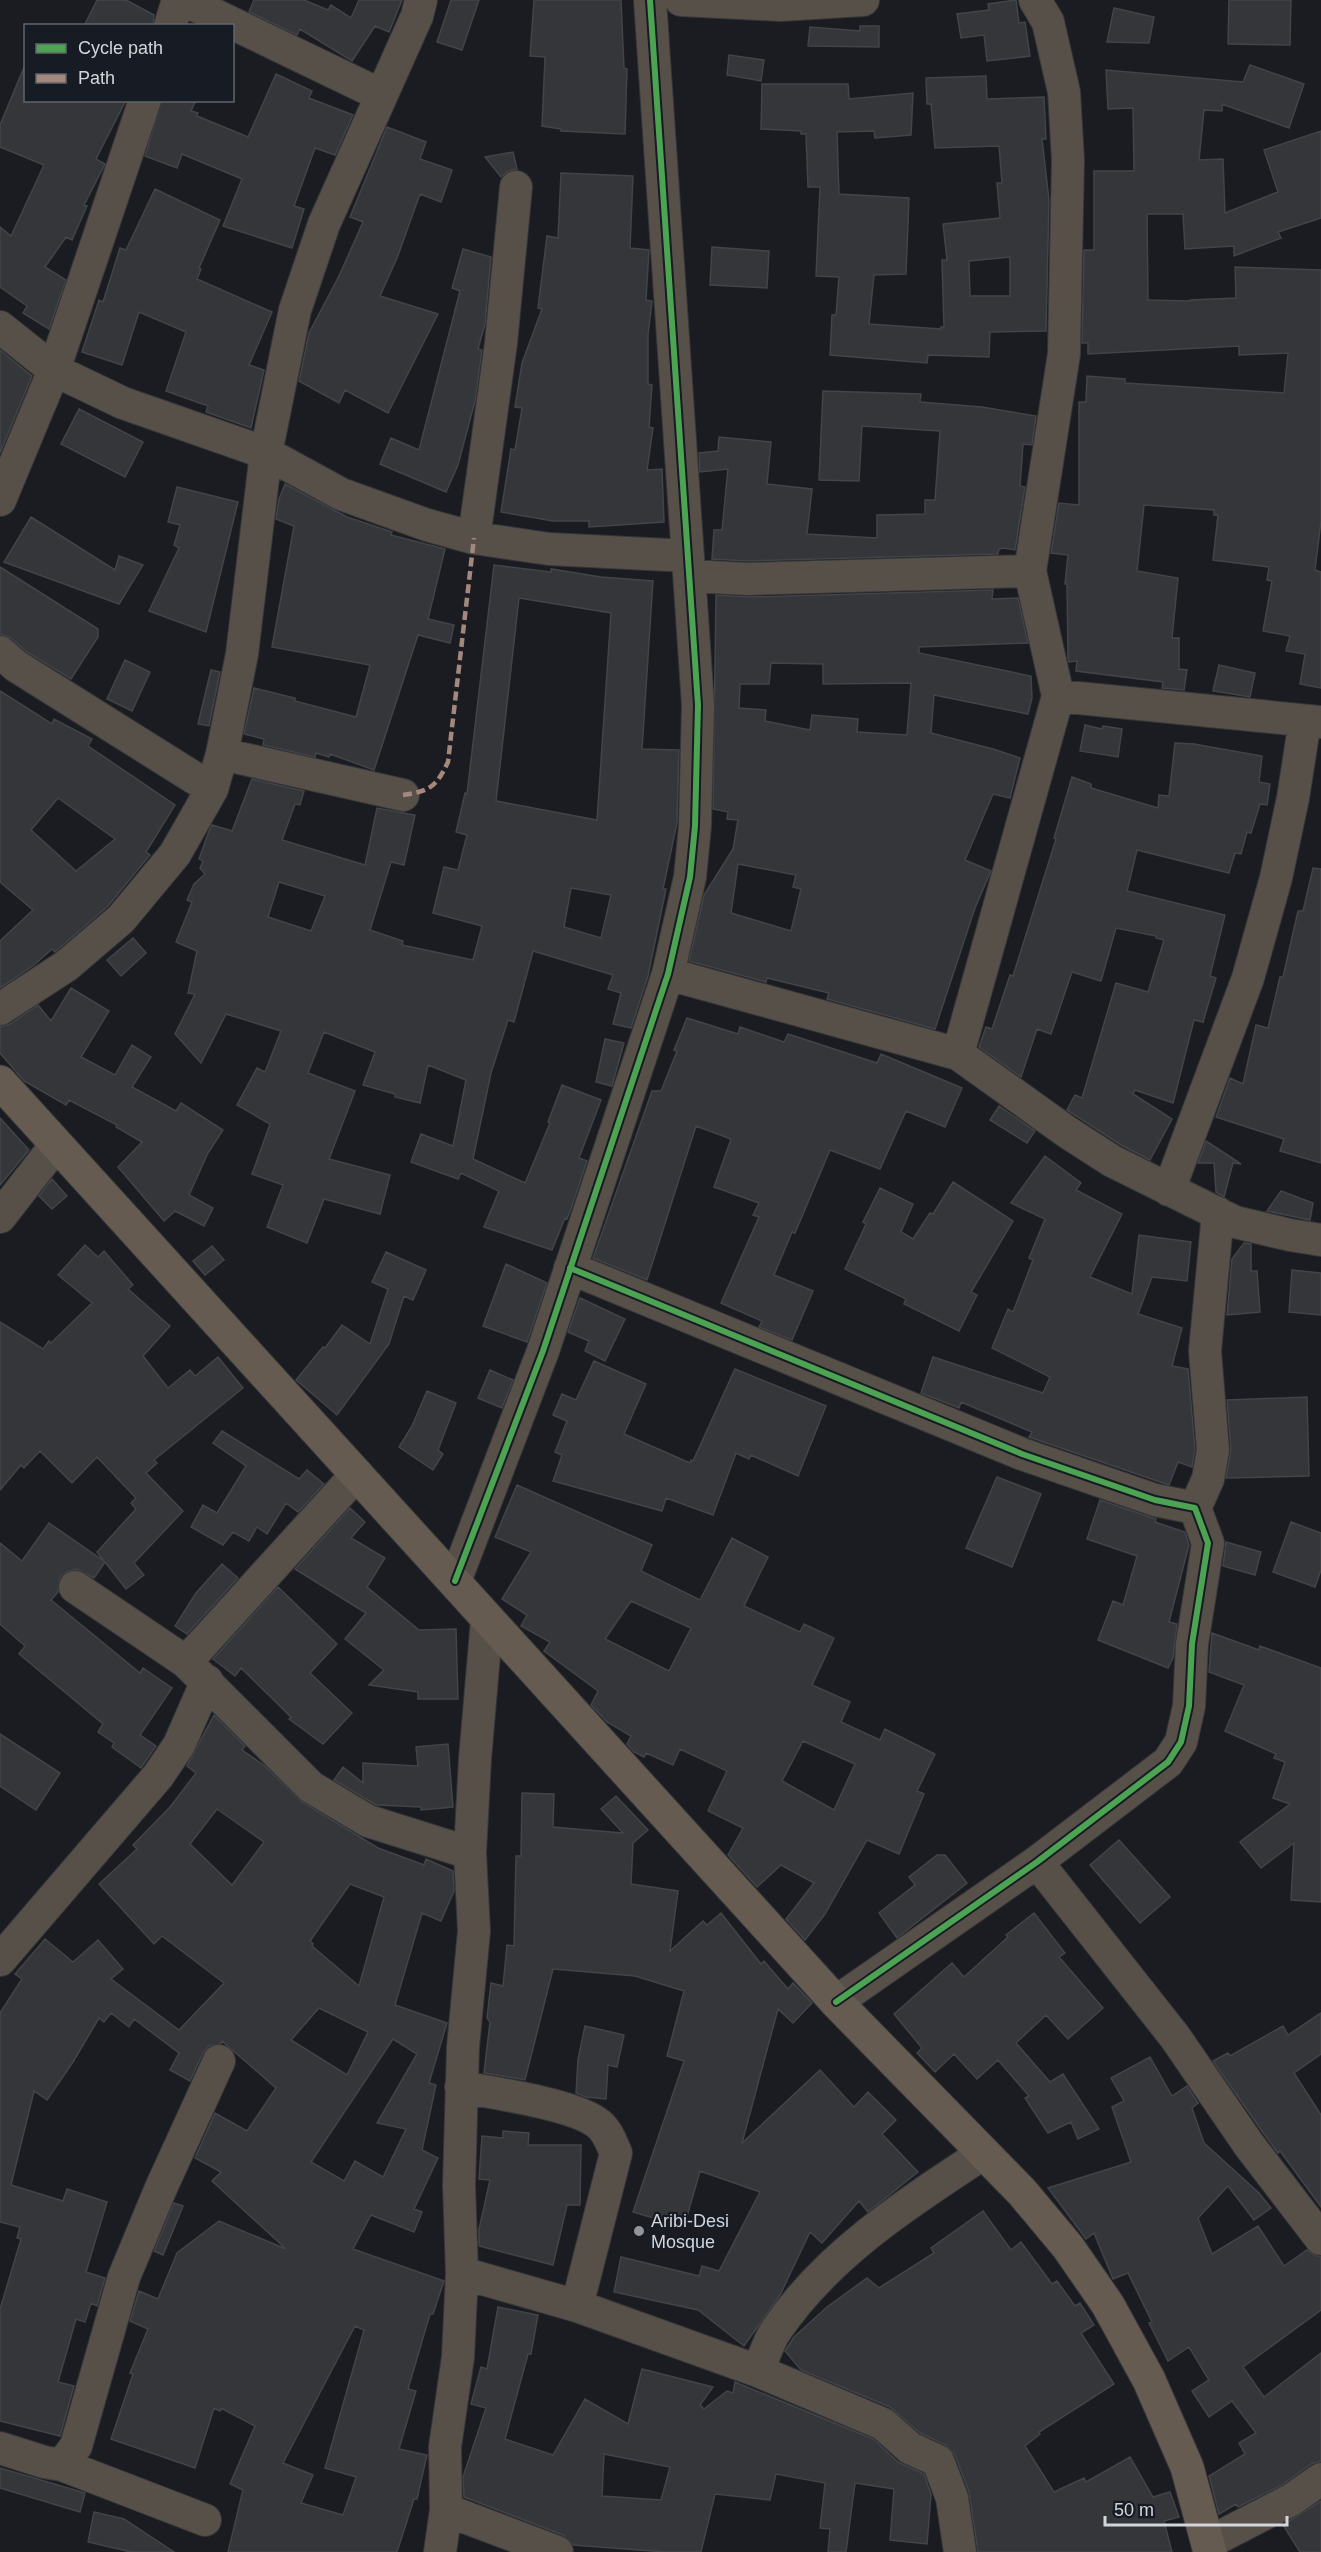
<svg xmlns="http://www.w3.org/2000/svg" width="1321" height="2552" viewBox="0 0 1321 2552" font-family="Arial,sans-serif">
  <rect width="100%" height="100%" fill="#1a1c21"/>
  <path fill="#34363a" stroke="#424448" stroke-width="1.5" fill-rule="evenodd" d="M97,0h29l28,15 -1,11h-69z
    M254,0h50l24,10 3,-5 20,13 8,-18h43l-13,32 -14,-6 -23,35 -52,-32 -3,6 -48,-23z
    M451,0h28l-17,50 -25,-8z
    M534,0h87l3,68 3,1 -2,65 -64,-3v-2l-19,-3 3,-69 -15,-1z
    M1016,0l3,23 6,-1 5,34 -43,5 -3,-26 -23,3 -4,-24 32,-4 -1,-6z
    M1229,0h62l-1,45 -62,-1z
    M1114,8l40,9 -5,26 -42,-1z
    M860,26h19v21l-71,-1 2,-19 50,4z
    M729,55l35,5 -3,21 -34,-6z
    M25,65l1,35h100l-30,59 9,5 -21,41 3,1 -15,34 -6,-3 -21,30 21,13 -17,49 -26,-16 4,-7 -27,-19v-60l11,9 33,-71 -44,-18v-22z
    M1250,65l54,19 -15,44 -67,-24v7l-18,-1 -5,50 24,-1 2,54 53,-21 -14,-42 57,-19v87l-43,14 3,6 -47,18v-10l-49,3 -2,-35h-36l1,86 42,1v-1l46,-2 -1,-31 86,3v251l-6,49 6,2v116l-21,-4 5,-30 -19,-3 4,-15 -27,-5 9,-50 -5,-1 2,-13 -56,-7 5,-45h-4v-5l-70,-5 -7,66 41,7 -6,60h7v31l8,1 -3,20 -22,-2 1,-6 -87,-11 1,-10 -8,1 -1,-4 -1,-74h-2l3,-29 -17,-2 8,-50 20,2v-103h7l1,-26 38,3v4l159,10 4,-40 -49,2v-9l-151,8v-11h-6l2,-93h10v-79h40l-1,-63 -25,1 -2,-39 137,12z
    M276,74l36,17 -3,7 44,17 -18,40 -20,-7 -21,58 10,3 -12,39 -69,-22 19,-47 -60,-25 -5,14 -32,-12 17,-56h34l-5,11 7,2 -1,3 51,21z
    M986,76l1,23 57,-2 2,42h-4l7,61 -3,131 -56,1 -1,25 -61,-2 -1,8 -97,-8 2,-40h4l3,-38 -23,-1 4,-89h-12l-2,-53h-5v-3l-40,-2 1,-45h86l1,15 64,-6 -2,42 -36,3 -1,-7 -37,1 2,62 70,4 -3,76 -32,1 -5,49 72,5v-2h3l-2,-67h5l-4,-36 57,-6 -3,-35h5l-3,-37 -64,2 -4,-44h-4l-1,-26zM1010,257v39h-40l-1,-35z
    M387,127l39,15 -6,17 32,11 -11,32 -21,-8 -23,64 -17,38 58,18 -50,99 -43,-23 -6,13 -40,-22 10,-48 30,-57 24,-54 -13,-5z
    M513,152l4,17 -9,2 -7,6 -16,-20z
    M561,173l72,3 -3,72 19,2 -3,50 6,1 -4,34v49l4,1 -3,42 4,1 -6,42 15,-1 2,53 -75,5v-6h-36l-52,-9 10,-63 4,1 7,-42 -7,-1 7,-44 20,-54 -4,-1 9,-72 11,2z
    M155,189l65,31 -21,48 2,1 -4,10 75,33 -23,53 15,5 -13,58 -45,-16 2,-6 -42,-15 20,-59 -47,-20 -17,53 -40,-13 17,-52 4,2 17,-54 6,2z
    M712,247l57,4 -2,37 -57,-3z
    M463,249l28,8 -6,67 -7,25 4,1 -7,51 -17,64 -12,27 -66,-28 11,-26 28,12 41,-159 -8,-3z
    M0,350l32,26 -32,77z
    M823,391l98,3 -1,8 62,5 54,9 -4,29 -9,-1 -3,42 5,1 -10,63 -12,-2 -4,1 -1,5 -250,7 -36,-2 2,-29h8l6,-61 -28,3 -1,-19 19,-2 1,-14 52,5 -4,42 45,5 -5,45 70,4v-23l48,-1v-14h10l5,-69 -78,-5 -3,55 -40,-1z
    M79,409l64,33 -18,35 -64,-33z
    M285,484l62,33 45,15 -1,3 54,14 -17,70 26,6 -4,18 -32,-8 -44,135 -44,-16 -1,3 -13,-4 -1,4 -52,-12 1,-6 -20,-5 10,-46 41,10v3l61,16 14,-52 -98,-18 22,-121 -18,-7 3,-20z
    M177,487l61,15 -32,130 -57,-21 30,-63 -5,-3 6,-20 -12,-3z
    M31,517l84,53 4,-14 24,9 -24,39 -115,-42z
    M494,565l57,7v-3l50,8 52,4 -11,168 37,1 -2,73 -14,66h3l-18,87 -17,52 -18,-4 8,-31 -13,-4 5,-14 -80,-24 -19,71 -6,-2 -17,53 -18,86 52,24 25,-60 -2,-1 14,-37 39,15 -22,58 8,3 -16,48 -4,10 -2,-1 -13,32 -68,-23 15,-36 -38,-18 -3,6 -47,-17 10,-28 32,12 13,-66 -38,-15 -8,38 -25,-6v-3l-32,-9 12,-33 -51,-20 -16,41 47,18 -26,68 61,16 -10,39 -56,-15 -17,44 -40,-16 16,-42 -31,-11 18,-50 -33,-19 20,-37 8,4 16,-41 -55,-17 -25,49 -26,-29 20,-40 -7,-1 9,-42 -21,-9 16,-40 -5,-2 7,-16 11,-10 -5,-6 3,-7 -4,-2 10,-28 3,-6 20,6 20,-52 52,12 -4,14 -5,-1 -13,36 83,25 12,-57 38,7 -11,50 -13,-3 -21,68 33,11 -1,4 71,15 9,-34 -49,-13 11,-46 14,3 9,-35 -11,-3 9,-39 2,1zM519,598l92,15 -14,207 -101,-19zM279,882l46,14 -14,35 -43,-14zM571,888l40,7 -10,43 -37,-11z
    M0,567l98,62v8l-27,42 -44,-27 -16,-14 -11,-4z
    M993,590l-1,9 26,-1 10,45 -109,4v6l112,23 1,22 -4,16 -94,-19 -3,38 62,16 27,9 -10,40 -17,-4 -28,66 26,11 -16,37 -40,121 -108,-30 2,-6 -62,-15 -1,4 -77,-21 15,-66 29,-46 5,-29 -11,-1 1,-7 -15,-3 3,-214 33,2zM771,663l52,1v20l88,-1 -4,52 -50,-3 1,-13 -46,-4 -2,15 -45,-9 1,-11 -27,-2 1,-24h29zM738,864l58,11 -3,12 8,2 -10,42 -60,-18z
    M125,660l25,12 -18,39 -25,-12z
    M1219,665l36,8 -5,24 -37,-6z
    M211,670l9,2 -11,54 -11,-2z
    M0,691l52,33 2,-5 38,20 -4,7 87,59 -29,47 4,3 -42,51 -53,46 -3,-3 -18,16 -34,23v-47l33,-31 -33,-28zM58,798l57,41 -39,32 -45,-41z
    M1085,725l17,4 1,-3 19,3 -4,28 -38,-6z
    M1175,743l19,1 68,12 -3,26 11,2 -3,21 -7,-1 -9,29 -4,-1 -6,22 -6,-1 -6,20 -92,-23 -10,41 98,24 -15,61 6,2 -13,44 -9,-2 -21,83 -38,-13 -2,4 39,25 -22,41 -29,-15 -54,-35 8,-15 7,3 34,-115 32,9 16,-52 -8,-2v-2l-40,-8 -15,53 -29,-9 -21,62 -14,-5 -16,48 -42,-30 7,-20 6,2 18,-54 3,1 43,-137 -2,-1 18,-61 19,7v4l67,20 1,-13 10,1z
    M1313,868l8,1v294l-41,-12 4,-12 -68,-22 14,-39 13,6 13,-59 12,3 12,-51h3l15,-66h5z
    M133,938l13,15 -25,23 -14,-16z
    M71,988l38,23 -28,46 34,18 17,-30 19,12 -19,30 44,24 5,-8 42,27 -15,23 -19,42 24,13 -9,18 -29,-15 -11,10 -46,-54 24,-25 -26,-15 1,-2 -48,-25 -3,5 -42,-24 -24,-28v-26l10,-3 28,-19 13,16z
    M687,1018l51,16 2,-7 44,15 4,-8 89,29 4,-9 81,34 -17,39 -39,-16 -26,58 -50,-19 -35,83 -3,-1 -18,43 39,16 -21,49 -33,-13 3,-6 -41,-18 38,-86 -6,-2 6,-12 -45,-16 17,-48 -35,-13 -49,154 -54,-22 59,-167h9l16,-40 -3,-1z
    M605,1039l19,4 -12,43 -16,-4z
    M999,1106l36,25 -8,12 -37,-23z
    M0,1118l29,32 -29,35z
    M1206,1141l35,23 -8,-1 -9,34 -8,-5 -2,-29h-16z
    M1045,1156l36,27 -5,7 46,24 -32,63 42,17 7,-59 52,7 -4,39 -35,-4 -14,37 44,14 -10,38 16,3 7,80 -3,18 -14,-5 -9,23 -140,-48 3,-5 -71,-30 -2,6 -38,-15 12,-36 110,36 7,-16 -58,-29 16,-39 5,3 20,-52 -4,-2 16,-39 -34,-16z
    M52,1179l15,17 -15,13 -13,-13z
    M953,1182l60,39 -42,71 6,3 -18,36 -55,-27 2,-5 -61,-30 21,-45 -3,-2 17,-34 33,16 -12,28 12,7 17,-26 3,1z
    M1281,1191l32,12 -3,17 -43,-9z
    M1244,1243l7,1v27h6l3,41 -33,3 5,-56z
    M85,1245l13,12 6,-6 29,34 -5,4 42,37 -27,30 25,32 22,-18 5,6 23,-19 25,31 -89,72 3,3 -11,10 37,38 -49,52 10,12 -18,14 -21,-27 -11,16 -17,-9 -9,2 -8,6 -2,15 -7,8 89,73 3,-5 29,20 -32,47 16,11 -15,22 -29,-21 2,-4 -16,-11 5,-8 -84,-70 6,-8 -25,-22v-81l22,18 27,-38 55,38 -7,-9 39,-43 -5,-6 5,-5 -39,-41 -25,26 -32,-32 -16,17 -3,-3 -21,25v-168l43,27 6,-8 2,2 41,-40 -34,-28z
    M212,1246l12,14 -19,15 -12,-14z
    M386,1252l40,18 -13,30 -9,-4 -15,48 -52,71 -41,-35 27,-33 2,1 17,-23 28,19 18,-55 -16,-7z
    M506,1264l41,19 -20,59 -44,-16z
    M1292,1270l29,3v42l-32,-3z
    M580,1298l45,21 -20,42 -20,-10 4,-10 -21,-9z
    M594,1361l52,23 -22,50 66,29 1,-3 2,1 42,-92 91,37 -28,70 -47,-21 -2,4 -13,-6 -23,62 -47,-17 -4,13 -109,-30 9,-26 -7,-3 12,-31 -14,-6 9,-21 14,6z
    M490,1370l23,10 -11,28 -24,-10z
    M427,1391l29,12 -18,47 5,4 -10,16 -34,-23 13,-21z
    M1307,1397l2,79 -83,2 5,-29 -4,-49z
    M222,1431l77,48 8,-9 17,14 -26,28 -12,-9 -19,31 -10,-7 -8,14 -16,-9 -10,13 -32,-18 12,-22 14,8 29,-47 -33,-23z
    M997,1477l44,17 -29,73 -46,-19z
    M517,1485l135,60 -11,26 59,29 32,-62 36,19 -24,49 56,26 4,-8 30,14 -22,47 38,17 -9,20 39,18 5,-11 50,25 -18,37 7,3 -25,60 -32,-14 -42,74 -20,26 -19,-21 28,-36 -33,-18 -24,22 -29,-32 15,-27 -35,-17 19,-40 -47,-22 -7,16 -27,-12 -2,4 -10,-5 -7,-8 4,-8 -24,-14 -16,-17 7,-14 -54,-40 6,-9 -29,-16 6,-11 -25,-16 29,-47 -36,-15zM631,1601l60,27 -22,43 -64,-32zM803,1741l52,23 -21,46 -52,-29z
    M1100,1500l56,19 -1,3 30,10 4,13 -20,77 8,2 -4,34 -5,10 -70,-28 15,-39 10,4 14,-49 -50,-17z
    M350,1508l15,14 -14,16 34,20 -18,29 52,43 37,-1 2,70h-40v-7l-49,-7 15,-15 -39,-31 21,-26 -71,-44z
    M1291,1522l30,11v37l-6,17 -42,-15z
    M1226,1542l35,10 -6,23 -32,-9z
    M222,1564l16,14 -51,56 -12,-8 21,-33z
    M278,1587l59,57 -27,29 42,40 -29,31 -34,-25 2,-2 -50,-49 -6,8 -22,-17z
    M1212,1633l47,17 1,-4 61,22v234l-30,-2 3,-57 -33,25 -21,-26 50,-38 -17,-6 12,-36 -11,-4 2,-4 -51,-23 19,-46 -35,-13z
    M214,1715l31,31 -3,4 23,16 37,36 76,46 46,17 2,-6 27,12 1,20 -13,30 -19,-8 -27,92 52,18 -18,60 7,2 -14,65 16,8 -24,51 8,3 -8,20 -43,-17 -18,34 91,32 -11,33h-3l-22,75 8,2 -17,58 28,6 -10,44h-3l-17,53h-169l15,-62 -13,-6 25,-58 -34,-18 -1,3 -6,-3 -19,60 -84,-29 22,-65 -3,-1 18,-44 -18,-8 9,-30 19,8 19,-46 42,-32 67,28 -74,-68 9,-9 -26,-14 20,-45 32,18 29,-43 -54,-47 -1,3 -12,2 -6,7 -13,28 -20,-11 9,-17 -45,-34 -5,8 -18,-14 -7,9 -5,-4 -26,44 -26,38 -13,-9 -23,94 52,16 4,-12 40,13 -21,70 19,6 -8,28 -6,-3 -6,19 -9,-3 -18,63 16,4 -14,50 -60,-15v-112l21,-70 -4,-1 3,-11 -20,-5v-209l22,-34 -7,-5 30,-35 28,23 25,-22 25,29 -12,10 68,51 45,-47 -62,-47 -8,8 -55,-60 38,-35 -4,-4 37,-38 26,-34 -9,-7zM217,1809l47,33 -32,43 -42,-41zM350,1884l34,13 -25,89 -47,-40 1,-2 -3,-3zM319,2008l49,24 -21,43 -56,-35zM393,2039l24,15 -40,69 29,6 -23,48 -28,-16 -11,20 -33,-19zM355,2326l9,4 -39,138 31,9 -13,38 -42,-12 12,-28 -30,-12z
    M0,1734l60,39 -24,37 -36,-24z
    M448,1744l5,63 -32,3v-3l-45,-2 -42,-25 9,-13 20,16v-20l55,3 -2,-19z
    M522,1793l32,1 -1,33 70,6 -22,-24 15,-13 32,34 -15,13 -2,41 47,7 -8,60 33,-30 4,4 14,-12 40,51 3,-3 24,28 5,-6 19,20 -19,20 -15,-14 -36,134 78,-73 34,37 14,-15 28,28 -14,14 36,38 -50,40 -9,-11 -37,42 -12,-11 -30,63 -36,51 -46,-36 -84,-18 7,-35 78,19 3,-10 17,5 41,-79 -60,-21 -16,56 -51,-15 51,-151 -17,-5 17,-65 -49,-15 -82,-7 -28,111 -41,-7 6,-51 -3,-4 4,-35 12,3 4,-41 7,1 2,-90h5z
    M1119,1840l51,57 -30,26 -50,-58z
    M937,1855h8l22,28 -70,55 -18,-25 36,-28 -6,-8z
    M1034,1913l31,40 -6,4 44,51 -35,31 -22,-24 -30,28 34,39 13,-8 36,55 -21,10 -7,-17 -23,11 -23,-35 4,-2 -31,-36 -21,19 -23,-25 -19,18 -18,-19 5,-5 -28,-34 58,-51 12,14 44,-40 -2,-2z
    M1321,2013v41l-27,19 27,42v92l-41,-56 -2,2 -14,-19 -51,-73 15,-8 2,3 53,-30 5,9z
    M585,2026l39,9 -7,32 -9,-2 -2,34 -20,-2 -10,-4 2,-34z
    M1150,2057l22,39 15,-10 11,17 -6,5 12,35 55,50 12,15 -17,12 -26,-34 -30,32 14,36 46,-28 26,40 23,-16 7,5 7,2v53l-78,57 21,30 57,-44v108l-10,3 -29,21 -44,22 -2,-3 -17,10 -10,-38 36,-22 -6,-11 17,-10 -24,-32 -23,16 -17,-26 17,-11 -20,-33 -21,14 -19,-38 3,-1 -24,-49 -15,6 -19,-46 -8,6 -38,-51 83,-26 -19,-55 12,-6 -13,-23z
    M503,2131l26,2 -1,12h53l-1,60h-13l-14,60 -74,-19v-17l11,-49 -11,-1 3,-43 21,2z
    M174,2203l9,3 -20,49 -9,-4z
    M983,2211l28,39 10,-8 31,42 5,-3 18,25 5,-3 14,22 -13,8 33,51 -75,48 1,2 -15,12 29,46 30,-14 2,4 44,-25 23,40 17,-5 9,25 -15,4 8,31h-194l-9,-60 -14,-37 -9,-10 -26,-12 -30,-26 -89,-37 -16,-19 9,-14 33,-30 40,-29 12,10 55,-35 -3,-5z
    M498,2307l40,8 -7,39h-3l-23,85 48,16 32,-56 43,25 14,-55 71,18 -13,18 4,4 23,-18 6,2 2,-11 138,57 25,23 26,12 7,20 -4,50 -37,-4 4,-51 -39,-6 -9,69h-18l2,-23 -10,-1 5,-45 -49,-9 -6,26 -55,-6 -14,58h-36l-92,-7 -10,-10 -99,-38 -1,-20 23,-69 -15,-4 10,-37 6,2zM604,2454l66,13 -9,33 -59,-4z
    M0,2468l85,25 -5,19 -80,-24z
    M1321,2501v51h-21l-17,-27z
    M94,2512l30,7 50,33h-43l-43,-10z"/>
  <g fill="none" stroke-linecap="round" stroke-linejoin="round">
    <g stroke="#35373a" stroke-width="34">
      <path id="minor" d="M184,0l197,95
        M681,0l100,5 82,-5
        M170,26l8,-26
        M0,327l54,43 69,33 143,50 75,41 86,31 47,13 75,11 139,7
        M0,500l54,-130 91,-270
        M474,538l27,-195 15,-156
        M690,576l58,3 282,-8
        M0,652l16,14 196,123
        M1058,696l263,26
        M222,754l181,41
        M668,974l290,80 109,78 45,29 123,61 55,13 31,5
        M0,1009l66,-43 55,-47 54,-65 37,-65 10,-35 20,-100 24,-201 29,-143 29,-86 93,-208 4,-16
        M958,1054l100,-358 -28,-125 34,-217 4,-194 -4,-68 -16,-70 -13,-22
        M1169,1190l79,-212 28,-100 17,-80 12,-77
        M0,1217l56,-72
        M570,1268l452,186 133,46 40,8 13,35 -16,101 -3,62 -8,36 -13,20 -131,100 -201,140
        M1195,1508l13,-29 5,-29 -8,-99 13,-138
        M455,1581l88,-230 125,-377 22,-97 5,-51 3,-121 -48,-705
        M75,1587l111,75 125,125 57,34 102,32
        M186,1662l171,-188
        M1037,1862l138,175 74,108 72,94
        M0,1960l158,-184 21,-31 28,-64
        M461,2087c33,6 110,17 135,35 11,7 15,20 20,31l-39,153
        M462,2273l115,33 181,65 125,53 27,24 28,13 14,37 8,54
        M758,2371c6,-13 10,-30 19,-42 51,-75 132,-127 207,-176
        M0,2448l44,14 18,3 143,55
        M62,2465l14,-19 48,-169 37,-89 58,-127
        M446,2510l111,42
        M1208,2543l83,-43 30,-21
        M440,2552l6,-42 -1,-63 13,-90 4,-84 -3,-88 4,-138 11,-116 -4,-78 5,-94 12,-139"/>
    </g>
    <g stroke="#35373a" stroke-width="35">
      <path id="major" d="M0,1082l836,920 186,190 46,55 40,58 41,75 38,87 23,85"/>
    </g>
    <use href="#minor" stroke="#575049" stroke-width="32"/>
    <use href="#major" stroke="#665b50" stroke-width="33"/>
    <path stroke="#a5887d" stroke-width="4.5" stroke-dasharray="9 4.5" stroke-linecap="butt" d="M403,795c27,-4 33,-8 45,-33l26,-224"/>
    <g stroke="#171b24" stroke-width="10">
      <path id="cycleway" d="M570,1268l452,186 133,46 40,8 13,35 -16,101 -3,62 -8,36 -13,20 -131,100 -201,140
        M455,1581l88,-230 125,-377 22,-97 5,-51 3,-121 -48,-705"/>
    </g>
    <use href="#cycleway" stroke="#4ca352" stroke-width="6"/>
  </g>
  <circle fill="#929499" stroke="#171b24" stroke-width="2" cx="639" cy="2231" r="6"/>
  <g text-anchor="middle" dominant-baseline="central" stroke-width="4.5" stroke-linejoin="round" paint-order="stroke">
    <g font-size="18" fill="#d2d5da" stroke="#171b24" text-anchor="start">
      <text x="651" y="2221">Aribi-Desi<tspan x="651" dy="21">Mosque</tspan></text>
    </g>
  </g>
  <rect x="24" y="24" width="210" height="78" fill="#171b24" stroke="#62656d" stroke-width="1.5"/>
  <rect x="36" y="44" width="30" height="9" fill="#4ca352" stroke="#62656d" stroke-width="1.5"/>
  <text x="78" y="54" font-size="18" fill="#d2d5da">Cycle path</text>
  <rect x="36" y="74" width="30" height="9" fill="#a5887d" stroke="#62656d" stroke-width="1.5"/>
  <text x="78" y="84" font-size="18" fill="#d2d5da">Path</text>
  <path d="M1105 2516v9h182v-9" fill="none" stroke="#d2d5da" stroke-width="3"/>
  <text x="1114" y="2516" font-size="18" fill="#d2d5da" stroke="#171b24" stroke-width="4.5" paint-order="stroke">50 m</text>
</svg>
